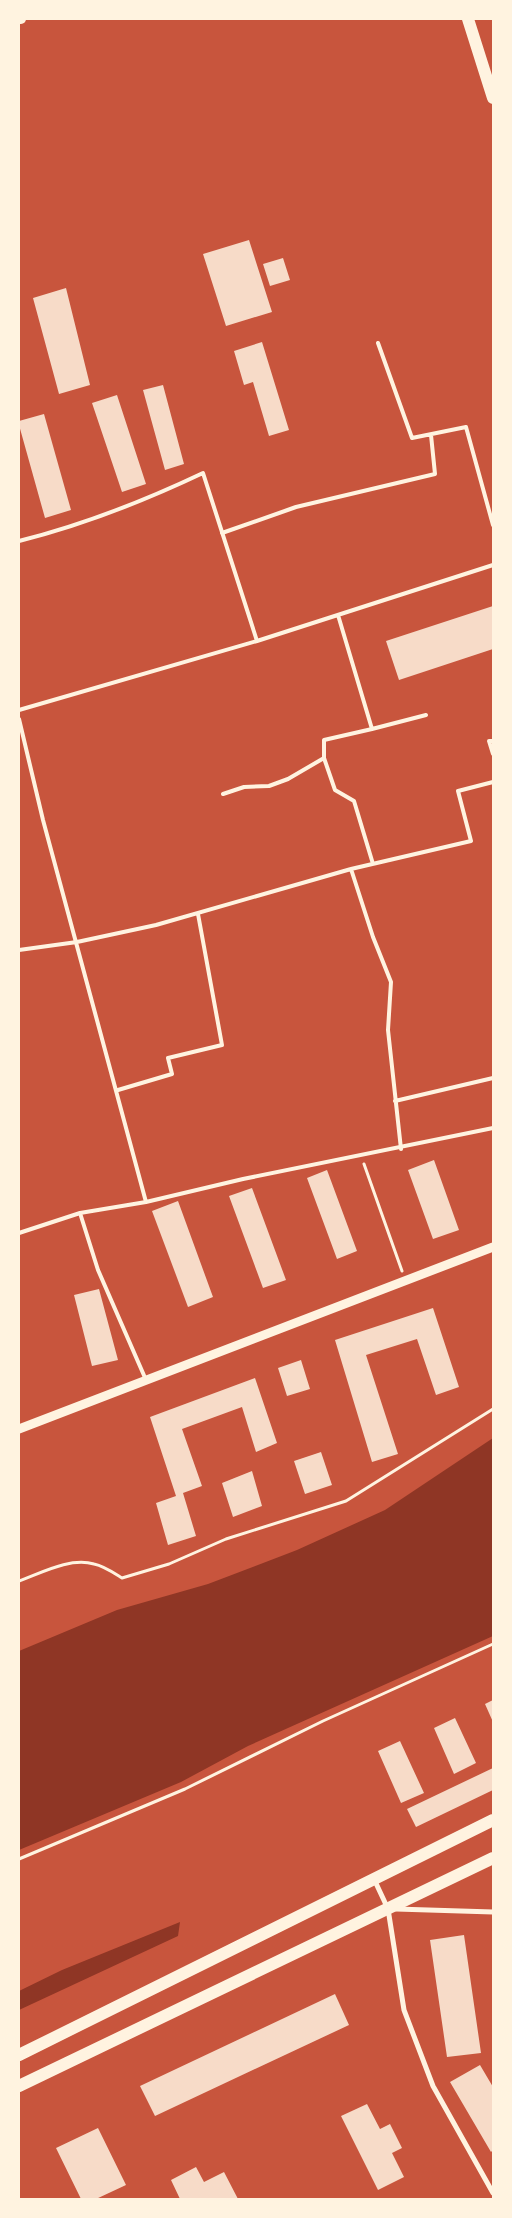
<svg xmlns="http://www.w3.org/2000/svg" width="512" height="2218" viewBox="0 0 512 2218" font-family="Ubuntu,sans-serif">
  <rect width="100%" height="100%" fill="#c8553d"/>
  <path fill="#8f3625" d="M493,1438v198l-245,110 -67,36 -162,68v-199l98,-41 91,-26 89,-34 88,-40z
    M180,1922l-2,14 -159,74v-19l43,-21z"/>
  <path fill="#f7dbc8" d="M249,240l23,72 -46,14 -23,-72z
    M283,258l7,22 -20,6 -7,-22z
    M66,288l24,97 -31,9 -26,-96z
    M262,342l27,88 -20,6 -16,-54 -9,3 -10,-34z
    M163,385l21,79 -19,6 -22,-80z
    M117,395l29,89 -24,8 -30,-89z
    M44,414l27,96 -26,8 -26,-93v-4z
    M493,606v43l-94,31 -13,-39z
    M434,1160l25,70 -26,9 -25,-69z
    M327,1170l30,81 -20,8 -30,-81z
    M252,1188l34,92 -23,8 -34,-92z
    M178,1201l35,96 -25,10 -36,-96z
    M99,1289l19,71 -26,6 -18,-71z
    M433,1308l26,79 -23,8 -19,-56 -51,16 32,99 -26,8 -37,-122z
    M301,1360l9,29 -23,7 -9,-28z
    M255,1378l22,65 -21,9 -14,-45 -60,22 20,57 -19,7 13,43 -28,9 -12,-42 20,-7 -26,-79z
    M321,1452l11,33 -27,9 -11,-33z
    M252,1471l10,35 -29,11 -11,-34z
    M493,1700v22l-8,-18z
    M455,1718l21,45 -22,11 -20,-46z
    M400,1741l24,52 -23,10 -23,-52z
    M493,1768v22l-77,37 -9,-18z
    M464,1935l17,118 -34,4 -17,-117z
    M335,1994l14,31 -194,91 -15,-30z
    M480,2065l13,22v63l-2,2 -41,-70z
    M367,2104l13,25 10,-5 12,24 -10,5 12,24 -26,13 -37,-74z
    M98,2128l28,57 -30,14h-15l-25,-51z
    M196,2167l8,15 20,-10 14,27h-58l-9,-19z"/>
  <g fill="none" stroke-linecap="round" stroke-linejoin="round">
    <path stroke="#fff3e0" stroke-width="3" d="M364,1164l38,107
      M19,1581c22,-8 51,-24 75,-17 10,2 20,9 28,14l47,-14 57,-25 120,-38 147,-92
      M19,1859l166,-70 138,-68 170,-77"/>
    <path stroke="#fff3e0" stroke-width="4" d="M378,343l34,95 54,-11 27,98
      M222,533l74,-26 139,-33 -4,-39
      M19,541c64,-16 125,-40 184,-68l54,168
      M338,615l34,114 54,-14
      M19,710l238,-69 236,-76
      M19,719l24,101 103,382
      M372,729l-48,11v18l11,32 19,11 19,63
      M493,741h-4l4,13
      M223,794l21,-7 25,-1 19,-7 36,-21
      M351,869l22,68 18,45 -3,48 13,119
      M19,950l58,-8 79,-17 195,-56 120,-28 -13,-50 35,-9
      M118,1090l54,-16 -4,-16 54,-13 -24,-131
      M395,1101l98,-23
      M80,1213l18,57 48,110
      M19,1233l61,-20 66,-11 97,-23 250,-51"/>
    <path stroke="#fff3e0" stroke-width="5" d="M374,1879l14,30 16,101 29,76 60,107
      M396,1909l97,3"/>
    <path stroke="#fff3e0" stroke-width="9" d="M19,1429l474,-182"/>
    <path stroke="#fff3e0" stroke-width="10" d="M19,19h2"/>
    <path stroke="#fff3e0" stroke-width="12" d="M468,19l25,79
      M19,2055l474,-235
      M19,2086l474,-228"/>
  </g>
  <rect width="512" height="2218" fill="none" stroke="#fff3e0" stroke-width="40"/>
</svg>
